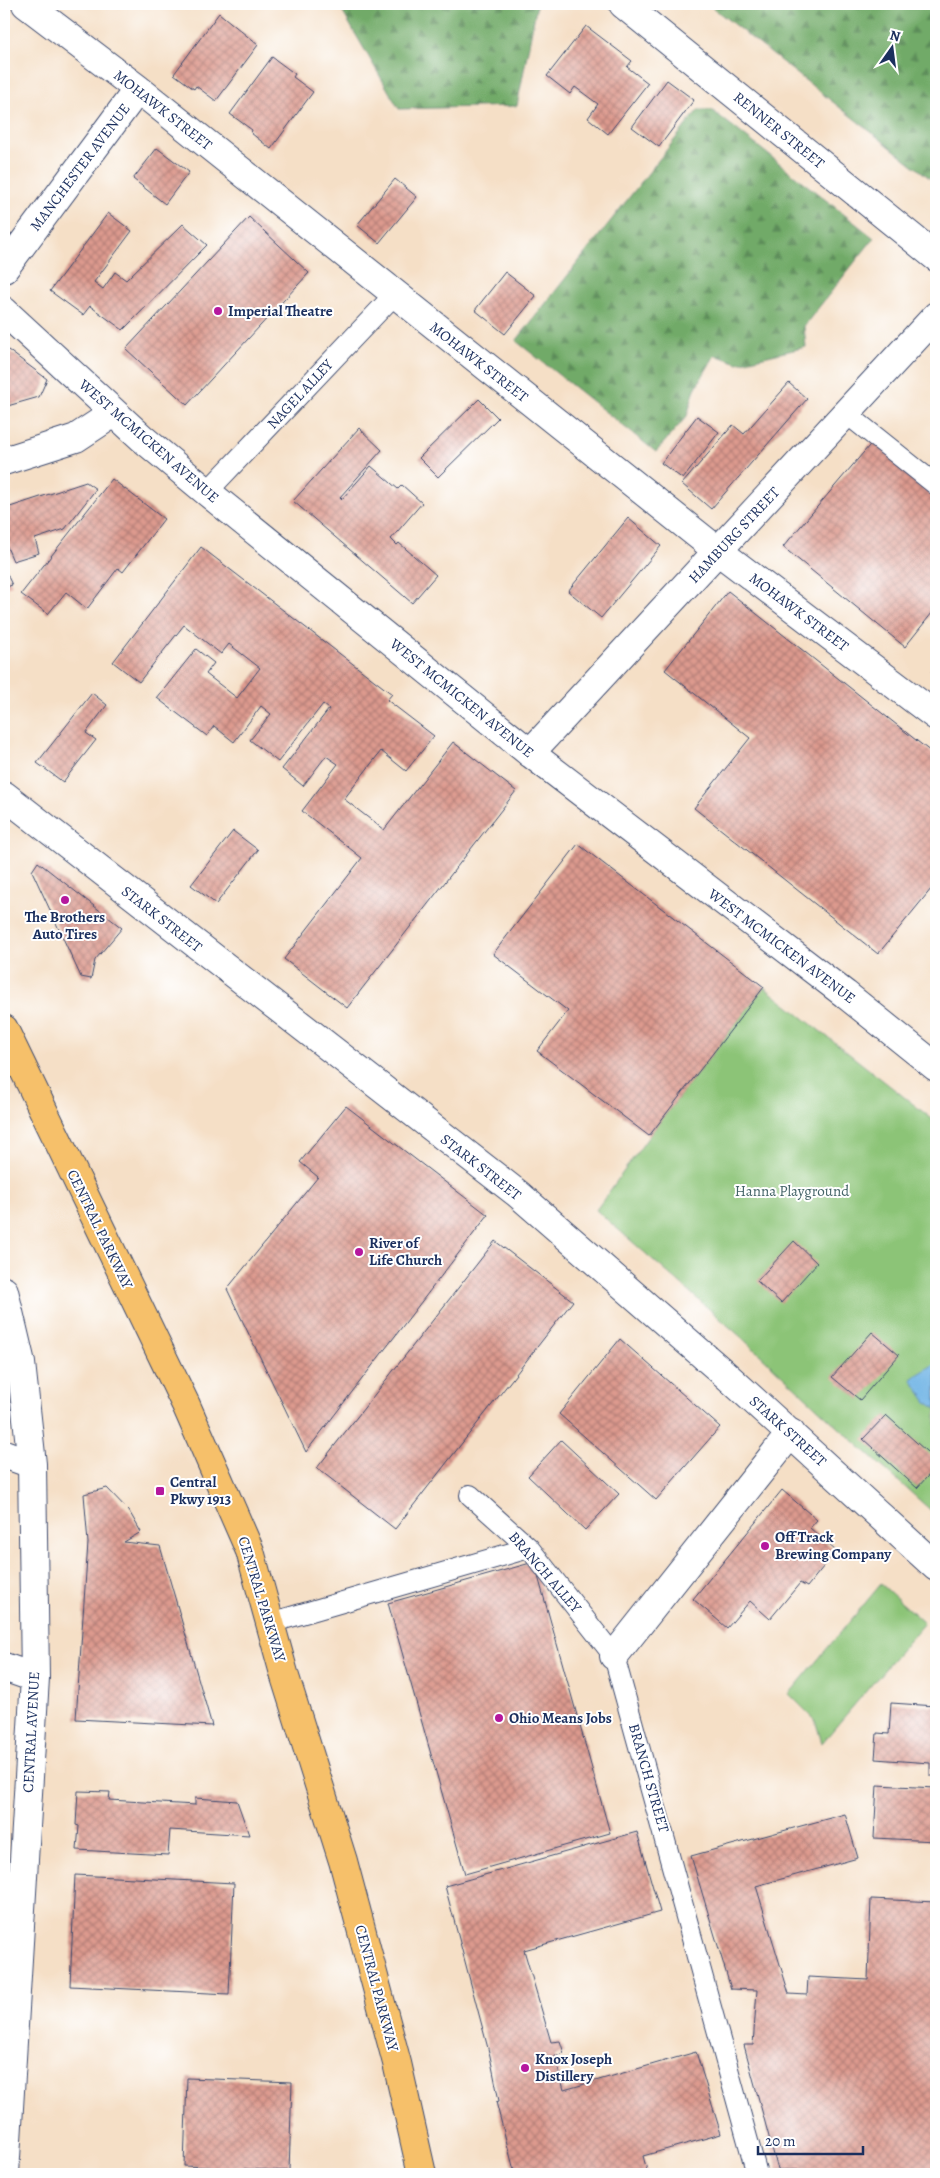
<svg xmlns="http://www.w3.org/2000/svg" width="940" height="2178" viewBox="0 0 940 2178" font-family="Alegreya,serif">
  <defs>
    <pattern id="forest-firs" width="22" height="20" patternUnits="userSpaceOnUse" patternTransform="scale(1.25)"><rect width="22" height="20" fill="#71aa68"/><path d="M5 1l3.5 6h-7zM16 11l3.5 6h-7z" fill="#5c8b59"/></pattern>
    <pattern id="building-cross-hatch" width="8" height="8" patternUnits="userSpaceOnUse" patternTransform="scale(1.25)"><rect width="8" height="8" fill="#dd9a8e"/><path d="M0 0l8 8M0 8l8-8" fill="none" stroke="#b27e77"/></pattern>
  </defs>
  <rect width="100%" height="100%" fill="#fff"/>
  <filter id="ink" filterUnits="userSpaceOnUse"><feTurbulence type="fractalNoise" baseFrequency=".02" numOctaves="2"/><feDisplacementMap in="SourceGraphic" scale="10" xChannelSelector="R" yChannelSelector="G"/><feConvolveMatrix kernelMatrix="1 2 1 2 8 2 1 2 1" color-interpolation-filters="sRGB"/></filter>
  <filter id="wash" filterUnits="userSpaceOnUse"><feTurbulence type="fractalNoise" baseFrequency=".0096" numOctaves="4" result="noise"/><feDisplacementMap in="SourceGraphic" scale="20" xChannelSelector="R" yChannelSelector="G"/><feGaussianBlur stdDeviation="1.12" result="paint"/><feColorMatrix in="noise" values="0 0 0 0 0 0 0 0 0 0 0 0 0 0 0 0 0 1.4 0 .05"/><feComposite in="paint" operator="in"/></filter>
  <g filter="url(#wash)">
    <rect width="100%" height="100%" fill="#f5dfc6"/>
    <path fill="url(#forest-firs)" stroke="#466c63" d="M338,4h199l-20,102 -118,3z
      M708,4h228v179z
      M698,110h14l162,128 -70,88 2,21 -68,16 -23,-8 -20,34 -8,27 -31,36 -140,-111z"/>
    <path fill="#8cc477" stroke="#547a6a" d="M764,987l172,135v393l-109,-98 -86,-80 -145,-127 53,-74z
      M881,1584l43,39 -102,120 -7,-23 -26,-26z"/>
    <path fill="#6fb4e5" stroke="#4572a2" d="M936,1363v46l-9,-7 -16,-23z"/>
    <g id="blocks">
      <path fill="url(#building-cross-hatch)" d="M219,13l39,32 -42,56 -20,-15 -2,3 -20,-15z
        M586,26l46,35 -5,6 21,16 -40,51 -20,-16 10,-14 -23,-17 -5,7 -23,-18z
        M272,57l23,17 -2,3 20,15 -42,57 -20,-16 1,-3 -22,-16z
        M667,80l27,20 -35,47 -27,-20z
        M157,148l32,24 -24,32 -32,-25z
        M395,179l22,18 -38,46 -22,-18z
        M108,213l24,18 -38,51 9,7 12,-17 11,8 57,-56 24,21 -84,85 -33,-24 -7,9 -33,-24z
        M249,217l60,56 -122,132 -61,-56z
        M505,272l31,24 -31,38 -30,-24z
        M4,347l43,32 -8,18 -35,10z
        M789,383l18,16 -96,110 -29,-25 51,-59 11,9z
        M479,399l19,19 -60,59 -19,-19z
        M697,416l22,16 -36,47 -22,-16z
        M359,428l23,22 -42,47 2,2 29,-33 27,23 4,-4 20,18 -31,36 6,6 2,-2 37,32 -24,28 -119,-102z
        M875,439l61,49v120l-31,39 -122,-100z
        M112,479l52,40 -41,53 -5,-4 -31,41 -21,-17 -18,22 -27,-20z
        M86,482l10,7 -31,40 -30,10 4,14 -26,8 -9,-21v-31z
        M628,518l33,28 -60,72 -33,-27z
        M201,547l191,147 -5,6 47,36 -28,35 -25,-20 -37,48 40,31 69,-88 63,49 -169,217 -63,-49 78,-101 -60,-47 36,-47 -12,-8 -23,30 -21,-17 47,-60 -6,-5 -45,58 -28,-22 21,-26 -10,-8 -27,36 -20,-16 -7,10 -50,-38 39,-49 18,14 -8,11 31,24 23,-30 -31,-24 -8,10 -37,-29 -45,57 -26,-20z
        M4,568l8,17 -8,3z
        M728,591l208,165v127l-58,71 -184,-146 56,-70 -85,-68z
        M936,664v12l-5,-4z
        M92,693l15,12 -21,28 10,7 -33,42 -26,-19z
        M233,831l25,19 -42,54 -25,-19z
        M578,844l186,143 -115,149 -112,-85 31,-40 -75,-57z
        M38,862l84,66 -27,32 -4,19 -10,-2 -49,-106z
        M346,1106l142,109 -182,237 -79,-163 91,-112 -18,-15z
        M495,1241l78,60 -178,228 -78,-61z
        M794,1241l23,22 -36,40 -24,-22z
        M872,1332l27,23 -39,45 -28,-23z
        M620,1339l100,88 -64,73 -97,-86z
        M886,1415l50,45v7l-19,21 -54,-49z
        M561,1440l58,54 -34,36 -57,-54z
        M107,1488l22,23 12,21 -17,10 36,4 52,180 -136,-7 12,-176 -4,-49z
        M782,1490l35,30 -7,8 26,23 -29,36 -7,-4 -30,36 -20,-18 -23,27 -34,-29z
        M534,1562l76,271 -145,41 -77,-271z
        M891,1703l45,3v70h-6v-13l-55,-4 2,-26 12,1z
        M877,1785l59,3v53l-62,-3z
        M78,1791l32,1 -1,8 86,5v-7l42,3 12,34 -79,-5 -2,25 -91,-5 2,-24 -3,-1z
        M845,1814l13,44 -102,28 33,108 18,1 1,-18 60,3 3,-81 65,3v272h-127v-4h-31l-34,-125h9l4,-55 -26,-1 -40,-133z
        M637,1832l23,80 -136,38 27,92 9,-1 4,12 -9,3 9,34 132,-38 25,82 -78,22 5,18h-133l-19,-72 3,-1 -9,-45 -45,-170z
        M75,1875l159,8 -5,111 -159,-8z
        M187,2078l105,4 -3,89 -105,-5z"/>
    </g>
  </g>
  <g filter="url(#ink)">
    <use href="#blocks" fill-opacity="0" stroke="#3c496e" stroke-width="1"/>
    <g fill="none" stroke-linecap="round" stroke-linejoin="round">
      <g stroke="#3c496e" stroke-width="22">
        <path id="service" d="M847,414l89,71
          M207,492l187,-197
          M470,1495l59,53 85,108 143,518
          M270,1623l259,-75"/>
      </g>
      <g stroke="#3c496e" stroke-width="30">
        <path id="minor" d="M26,4l112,85 580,462 218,165
          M623,4l313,253
          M4,269l134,-180
          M530,753l406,-437
          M4,795l514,399 209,182 209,191
          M4,1291l17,72 11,101 3,214 -30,496
          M4,1454l28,10
          M614,1656l177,-223
          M4,1667l31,11"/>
      </g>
      <g stroke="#3c496e" stroke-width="30">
        <path id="tertiary" d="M4,311l138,127 65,54 323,261 315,241 91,73
          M4,461l72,-23 38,-25"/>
      </g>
      <g stroke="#3c496e" stroke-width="30">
        <path id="primary" d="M4,1029l182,376 64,146 35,126 58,184 54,202 25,111"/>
      </g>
      <use href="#service" stroke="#fff" stroke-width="20"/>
      <use href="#minor" stroke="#fff" stroke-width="28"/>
      <use href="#tertiary" stroke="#fff" stroke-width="28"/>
      <use href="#primary" stroke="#f6c06b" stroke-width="28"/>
    </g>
  </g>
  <g fill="#b5179e" stroke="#fff" stroke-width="2">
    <circle cx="218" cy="311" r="5"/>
    <circle cx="65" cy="900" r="5"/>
    <circle cx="359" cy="1252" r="5"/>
    <rect x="155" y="1486" width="10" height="10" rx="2.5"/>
    <circle cx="765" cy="1546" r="5"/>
    <circle cx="499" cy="1718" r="5"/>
    <circle cx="525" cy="2068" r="5"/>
  </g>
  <g text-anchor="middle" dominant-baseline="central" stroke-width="4" stroke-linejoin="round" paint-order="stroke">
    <g font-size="15" fill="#1b2f5e" stroke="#fff">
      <text transform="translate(163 110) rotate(38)">MOHAWK STREET</text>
      <text transform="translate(779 130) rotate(39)">RENNER STREET</text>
      <text transform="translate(80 167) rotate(-53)">MANCHESTER AVENUE</text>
      <text transform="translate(479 362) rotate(38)">MOHAWK STREET</text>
      <text transform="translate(300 394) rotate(-47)">NAGEL ALLEY</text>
      <text transform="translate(149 441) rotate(41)">WEST MCMICKEN AVENUE</text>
      <text transform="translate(734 535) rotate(-47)">HAMBURG STREET</text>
      <text transform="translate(799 612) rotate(37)">MOHAWK STREET</text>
      <text transform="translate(462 698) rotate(39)">WEST MCMICKEN AVENUE</text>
      <text transform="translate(162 919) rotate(38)">STARK STREET</text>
      <text transform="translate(782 946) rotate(37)">WEST MCMICKEN AVENUE</text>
      <text transform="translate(481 1167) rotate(38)">STARK STREET</text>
      <text transform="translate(100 1229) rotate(64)">CENTRAL PARKWAY</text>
      <text transform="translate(788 1431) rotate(42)">STARK STREET</text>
      <text transform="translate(545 1572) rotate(49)">BRANCH ALLEY</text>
      <text transform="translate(262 1599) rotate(73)">CENTRAL PARKWAY</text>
      <text transform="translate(31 1732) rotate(-87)">CENTRAL AVENUE</text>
      <text transform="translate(649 1778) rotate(74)">BRANCH STREET</text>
      <text transform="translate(377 1988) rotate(75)">CENTRAL PARKWAY</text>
    </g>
    <g font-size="15" font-weight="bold" fill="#1b2f5e" stroke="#fff" text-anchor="start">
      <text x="228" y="311">Imperial Theatre</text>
      <text x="65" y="917" text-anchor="middle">The Brothers<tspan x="65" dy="17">Auto Tires</tspan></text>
      <text x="369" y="1243">River of<tspan x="369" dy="17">Life Church</tspan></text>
      <text x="170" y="1482">Central<tspan x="170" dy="17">Pkwy 1913</tspan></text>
      <text x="775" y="1537">Off Track<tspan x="775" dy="17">Brewing Company</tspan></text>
      <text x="509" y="1718">Ohio Means Jobs</text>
      <text x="535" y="2059">Knox Joseph<tspan x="535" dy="17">Distillery</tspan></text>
    </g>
    <g font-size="15" fill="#436367" stroke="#fff">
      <text x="792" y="1191">Hanna Playground</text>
    </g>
  </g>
  <rect width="940" height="2178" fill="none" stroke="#fff" stroke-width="20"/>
  <g transform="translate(892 48) rotate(14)" stroke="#ffffff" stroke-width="4" paint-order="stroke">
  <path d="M0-4L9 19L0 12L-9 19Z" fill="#1b2f5e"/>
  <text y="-8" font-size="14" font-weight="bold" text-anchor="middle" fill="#1b2f5e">N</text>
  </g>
  <path d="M758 2146v8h105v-8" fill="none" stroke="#1b2f5e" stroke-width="2.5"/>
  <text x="765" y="2146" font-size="15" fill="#1b2f5e" stroke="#ffffff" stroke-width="4" paint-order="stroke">20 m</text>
</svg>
